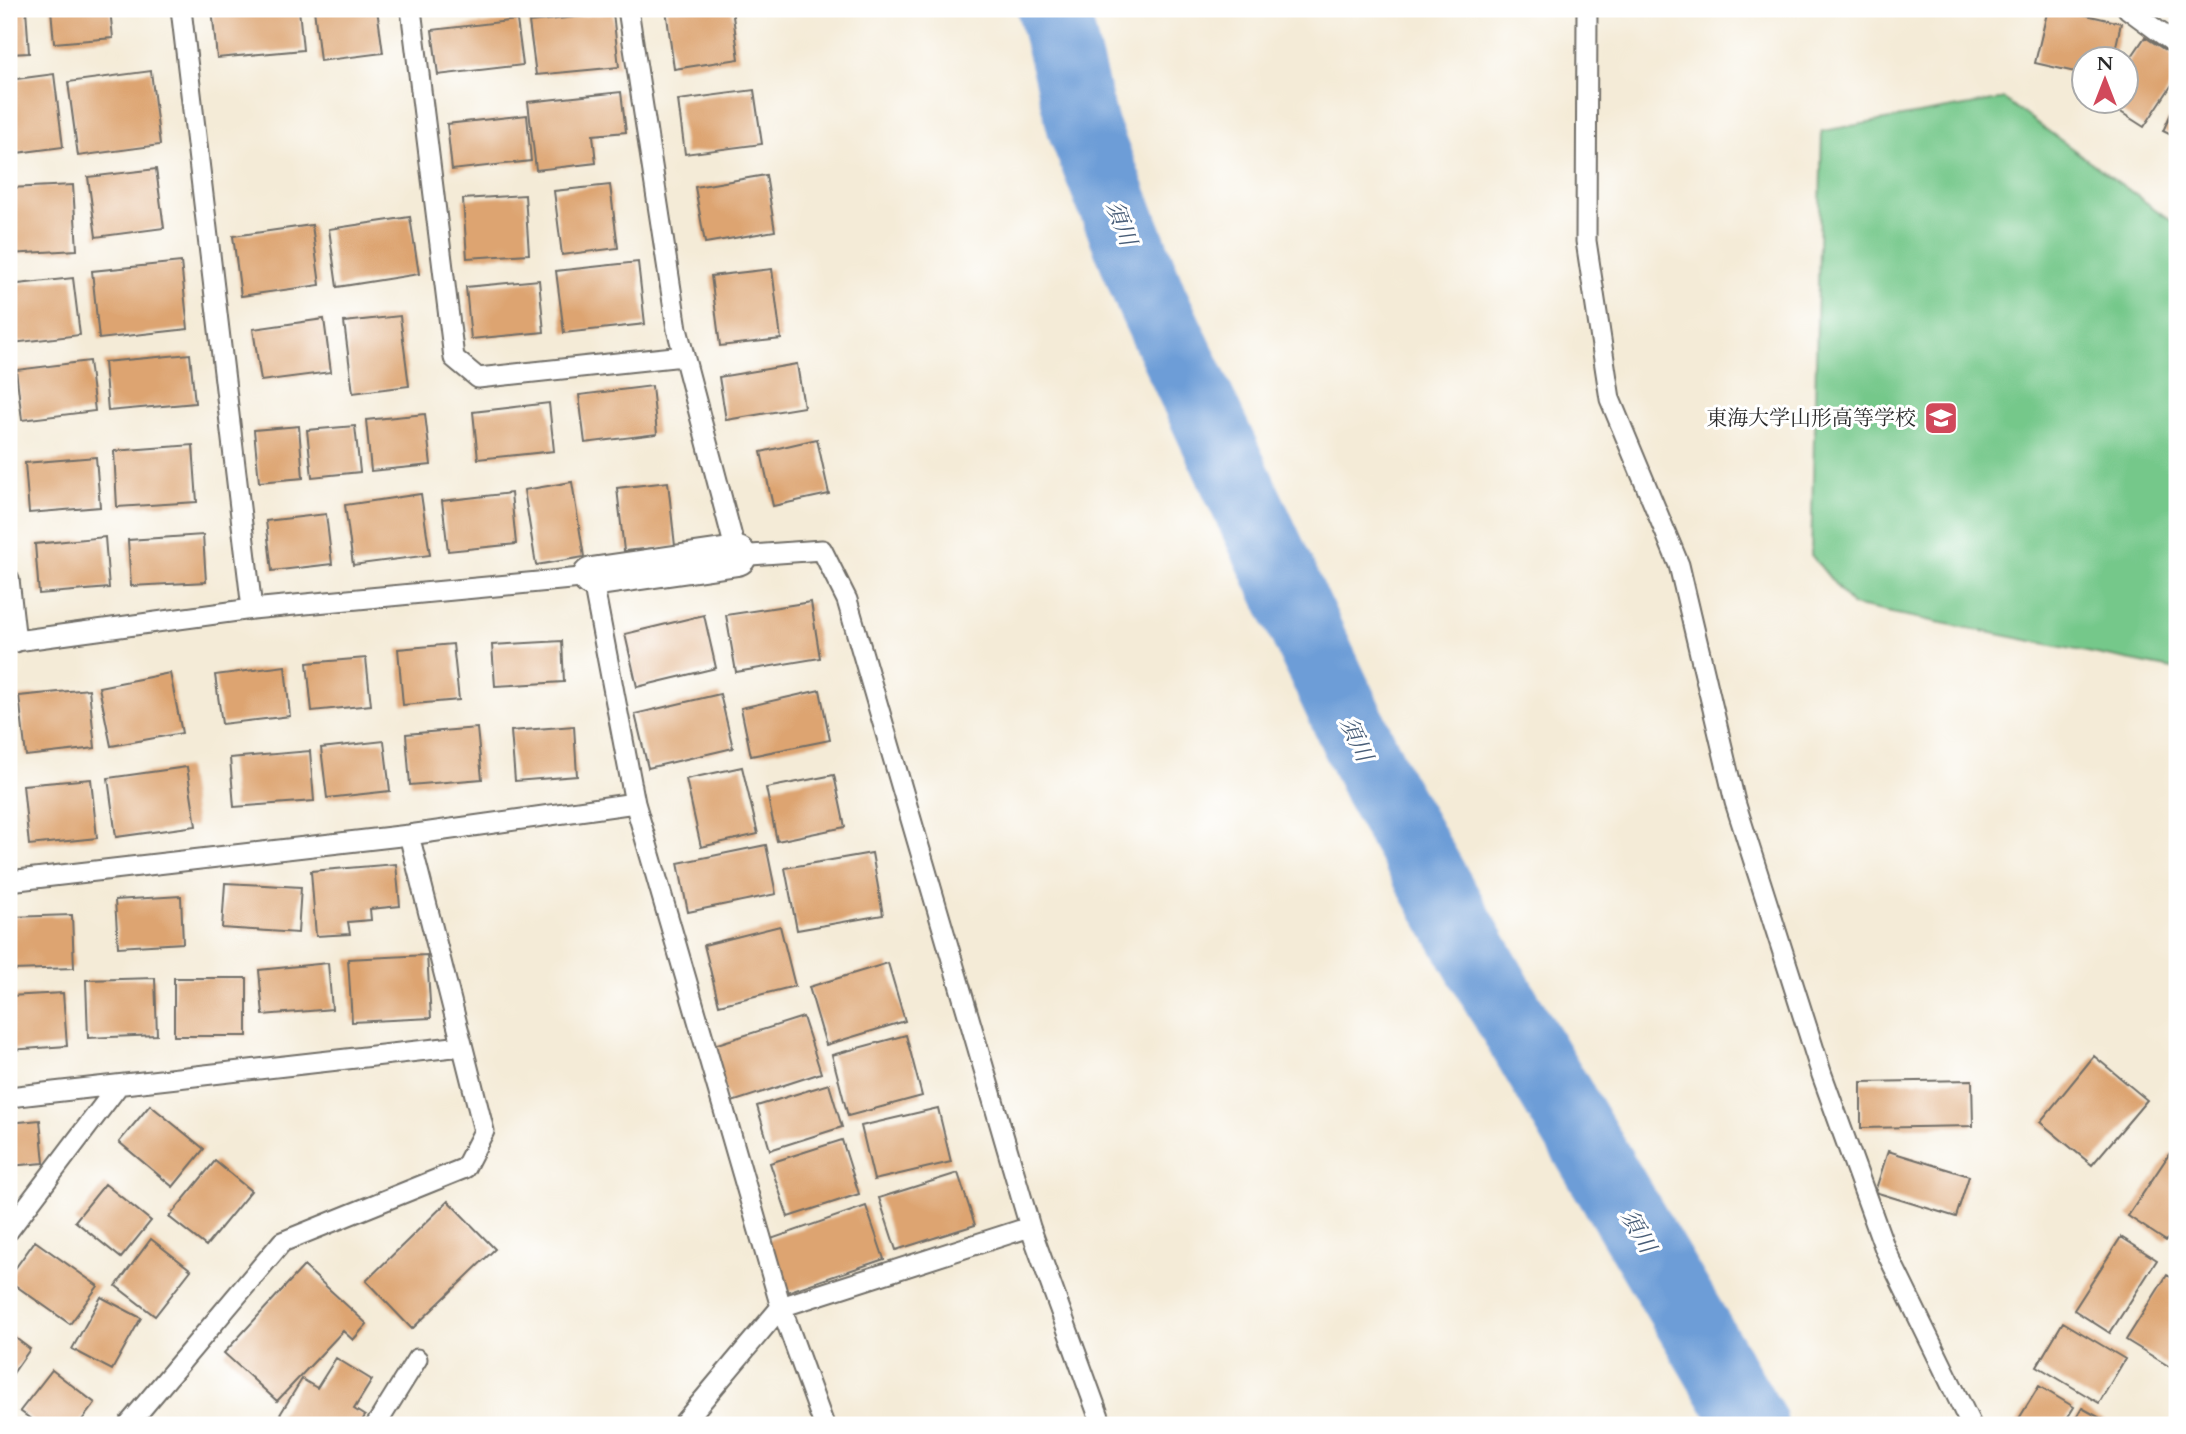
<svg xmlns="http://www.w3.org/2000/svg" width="2186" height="1434" viewBox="0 0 2186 1434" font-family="Cardo,'Noto Serif JP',serif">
  <rect width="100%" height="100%" fill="#fff"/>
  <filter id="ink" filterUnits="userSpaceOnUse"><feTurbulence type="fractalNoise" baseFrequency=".0143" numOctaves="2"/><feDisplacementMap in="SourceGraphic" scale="14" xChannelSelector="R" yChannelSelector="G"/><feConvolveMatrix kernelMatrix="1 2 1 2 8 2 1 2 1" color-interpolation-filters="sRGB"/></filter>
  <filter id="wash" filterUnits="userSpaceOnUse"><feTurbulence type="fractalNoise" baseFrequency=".00686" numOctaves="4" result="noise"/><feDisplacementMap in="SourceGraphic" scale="28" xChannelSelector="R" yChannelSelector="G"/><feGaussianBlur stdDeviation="1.57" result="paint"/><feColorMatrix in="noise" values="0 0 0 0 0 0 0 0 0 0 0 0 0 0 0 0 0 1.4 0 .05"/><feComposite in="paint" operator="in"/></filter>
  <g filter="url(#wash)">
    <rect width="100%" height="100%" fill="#f4ebd7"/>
    <path fill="#75c88a" stroke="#507a5a" stroke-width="2" d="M2004,99l173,126v445l-325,-65 -41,-50 11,-424z"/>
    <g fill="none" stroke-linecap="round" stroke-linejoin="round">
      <path stroke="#6d9dd7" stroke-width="72" d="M1053,9l30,118 69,174 227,486 128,224 245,414"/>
    </g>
    <g id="blocks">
      <path fill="#dda471" d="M9,9h17l3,44 -20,1z
        M51,9h59l3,29 -59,5z
        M212,9h87l4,41 -86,8z
        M314,9h63l6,44 -63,8z
        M666,9h66l7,50 -65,10z
        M2048,9h12l61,14 -8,37h-29v14l-49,-11z
        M613,13l6,54 -83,8 -7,-53z
        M517,20l6,45 -85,10 -6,-45z
        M2145,37l32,21v19l-33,50 -39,-25h21v-37z
        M151,71l9,74 -82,11 -10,-74z
        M54,74l9,73 -54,7v-74z
        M754,90l8,54 -77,10 -7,-54z
        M621,92l5,40 -33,3 3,28 -60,7 -8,-68z
        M2177,100v38l-14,-7z
        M527,115l4,46 -79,9 -5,-46z
        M156,169l8,59 -68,9 -8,-60z
        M766,175l9,56 -70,12 -10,-56z
        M73,185l4,65 -68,4v-66z
        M610,185l8,63 -56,7 -8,-64z
        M525,195l4,59 -62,4 -4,-59z
        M410,217l9,57 -82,13 -8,-58z
        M312,225l8,60 -79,11 -8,-60z
        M181,262l7,67 -89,10 -7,-68z
        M638,262l7,62 -81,9 -8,-62z
        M772,269l9,70 -61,7 -9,-70z
        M73,278l7,57 -67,8 -4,-58z
        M539,280l5,52 -73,7 -5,-52z
        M400,316l9,70 -56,7 -9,-71z
        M324,319l7,53 -70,9 -8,-52z
        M190,354l5,49 -87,8 -4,-49z
        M89,361l6,50 -73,9 -6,-50z
        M797,364l7,43 -78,13 -7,-43z
        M652,386l5,48 -72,9 -6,-48z
        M549,403l5,48 -76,8 -5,-47z
        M425,414l6,51 -60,6 -5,-51z
        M299,426l4,52 -44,4 -5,-52z
        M355,426l5,46 -48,5 -5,-47z
        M817,439l12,55 -56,12 -12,-54z
        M193,445l4,57 -80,5 -3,-56z
        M96,457l4,50 -71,6 -4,-50z
        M572,482l12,75 -48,8 -12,-75z
        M668,482l7,64 -51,5 -7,-63z
        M511,493l5,51 -68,7 -6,-50z
        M421,494l9,61 -77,10 -8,-60z
        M326,514l6,50 -60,7 -6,-50z
        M203,535l3,47 -75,4 -3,-46z
        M105,537l4,51 -70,6 -4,-50z
        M811,602l9,56 -84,14 -10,-57z
        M704,615l12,53 -79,19 -12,-53z
        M562,641l2,41 -69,4 -3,-41z
        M453,644l6,56 -56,5 -5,-56z
        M366,658l5,47 -59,6 -5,-48z
        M285,666l5,50 -68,8 -7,-49z
        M170,673l12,60 -71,13 -12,-59z
        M89,689l6,59 -69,8 -7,-60z
        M820,690l10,50 -79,16 -10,-48z
        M720,694l13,54 -85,20 -13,-54z
        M574,726l3,50 -62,5 -4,-50z
        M477,728l5,51 -72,6 -4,-51z
        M384,741l6,50 -63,7 -6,-50z
        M310,751l4,50 -80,6 -4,-49z
        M187,767l9,59 -80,11 -8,-59z
        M742,767l16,67 -57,13 -15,-68z
        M834,775l11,52 -68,14 -11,-53z
        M91,779l6,59 -68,7 -6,-60z
        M766,845l10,49 -88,18 -10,-49z
        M872,853l11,62 -86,15 -12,-62z
        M396,864l4,42 -30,3 1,11 -23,2 2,12 -34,2 -5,-65z
        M225,883l76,4 -3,46 -76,-5z
        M181,896l2,47 -65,4 -3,-47z
        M72,915l2,53 -62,2 -2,-53z
        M780,926l15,60 -76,19 -15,-60z
        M427,955l4,63 -79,4 -4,-63z
        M328,963l4,46 -69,6 -4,-45z
        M888,963l17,58 -79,24 -17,-58z
        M155,978l2,57 -69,3 -2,-58z
        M174,978h73v58h-73z
        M63,993l4,53 -58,4v-54z
        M803,1017l18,56 -92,30 -18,-57z
        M906,1035l16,61 -74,20 -16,-61z
        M2094,1056l53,44 -55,65 -52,-43z
        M1972,1080l1,46 -112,2v-46z
        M829,1084l13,43 -72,23 -13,-44z
        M150,1105l54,44 -31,38 -54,-45z
        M938,1108l13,54 -77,18 -13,-54z
        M40,1120l4,43 -35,3v-43z
        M842,1140l17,54 -71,23 -18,-54z
        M1888,1151l81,25 -13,41 -81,-25z
        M2170,1153l7,5v67l-11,16 -38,-25z
        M215,1161l36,30 -45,55 -37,-29z
        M958,1173l17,52 -79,25 -17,-52z
        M105,1184l46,37 -30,37 -46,-37z
        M448,1201l47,48 -83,80 -46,-48z
        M866,1206l18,53 -100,34 -19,-52z
        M2121,1237l36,23 -47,73 -36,-23z
        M151,1239l40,31 -36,46 -39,-30z
        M35,1241l63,45 -28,38 -61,-43v-4z
        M304,1266l63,58 -14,16 -10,-9 -66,70 -53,-48z
        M2167,1275l10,6v86l-2,3 -49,-30z
        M101,1297l40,21 -29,52 -40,-21z
        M2063,1322l62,37 -26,44 -62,-37z
        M9,1333l21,16 -21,30z
        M336,1358l36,22 -18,29 11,7 -6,9h-93l5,-7 5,3 26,-42 15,9z
        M52,1370l43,33 -17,22h-39l-19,-14z
        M2039,1386l35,21 -11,18h-48z
        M2082,1408l31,17h-41z"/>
    </g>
  </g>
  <g filter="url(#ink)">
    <use href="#blocks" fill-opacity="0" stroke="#716e67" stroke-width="2"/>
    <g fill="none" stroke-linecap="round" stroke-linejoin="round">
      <g stroke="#716e67" stroke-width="23">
        <path id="lane" d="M181,9l71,600
          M411,9l43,349 24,20 205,-22
          M628,9l49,320 60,227 85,-6 25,50 183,627 72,198
          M1587,9l-1,232 24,158 69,166 56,237 87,273 63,174 86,176
          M2128,9l49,36
          M9,579l7,63
          M9,642l243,-33 340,-32 43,226 146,504 43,118
          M9,881l400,-46 226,-32
          M9,1097l453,-51
          M9,1230l109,-144
          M128,1425l154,-183 183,-74 19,-37 -75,-296
          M376,1425l41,-66
          M682,1425l99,-118 249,-80"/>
      </g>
      <g stroke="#716e67" stroke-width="42">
        <path id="street" d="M592,577l145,-21"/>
      </g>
      <use href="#lane" stroke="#fff" stroke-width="19"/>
      <use href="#street" stroke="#fff" stroke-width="38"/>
    </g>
  </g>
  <defs>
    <g id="school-square" transform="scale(1.75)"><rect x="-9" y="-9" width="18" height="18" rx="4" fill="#d1495b" stroke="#fff"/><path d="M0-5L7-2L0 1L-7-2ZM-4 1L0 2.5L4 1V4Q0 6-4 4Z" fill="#fff"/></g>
  </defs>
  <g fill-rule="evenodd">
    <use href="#school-square" x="1941" y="418"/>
  </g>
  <g text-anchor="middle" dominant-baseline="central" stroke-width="6" stroke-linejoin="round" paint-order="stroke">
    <g font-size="21" fill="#2b2b2b" stroke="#fff" text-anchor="end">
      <text x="1916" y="418">東海大学山形高等学校</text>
    </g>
    <g font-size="23" font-style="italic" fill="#495e78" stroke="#fff">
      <text transform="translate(1121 223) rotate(69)">須川</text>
      <text transform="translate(1356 739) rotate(65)">須川</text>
      <text transform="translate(1638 1231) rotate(60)">須川</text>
    </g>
  </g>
  <rect width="2186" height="1434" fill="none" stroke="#fff" stroke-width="35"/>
  <g transform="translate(2105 80)"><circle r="33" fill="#ffffff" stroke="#aaaaaa" stroke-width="2"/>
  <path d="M0-5L12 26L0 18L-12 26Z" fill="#d1495b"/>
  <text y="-10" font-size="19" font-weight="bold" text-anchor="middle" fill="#2b2b2b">N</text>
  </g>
</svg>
